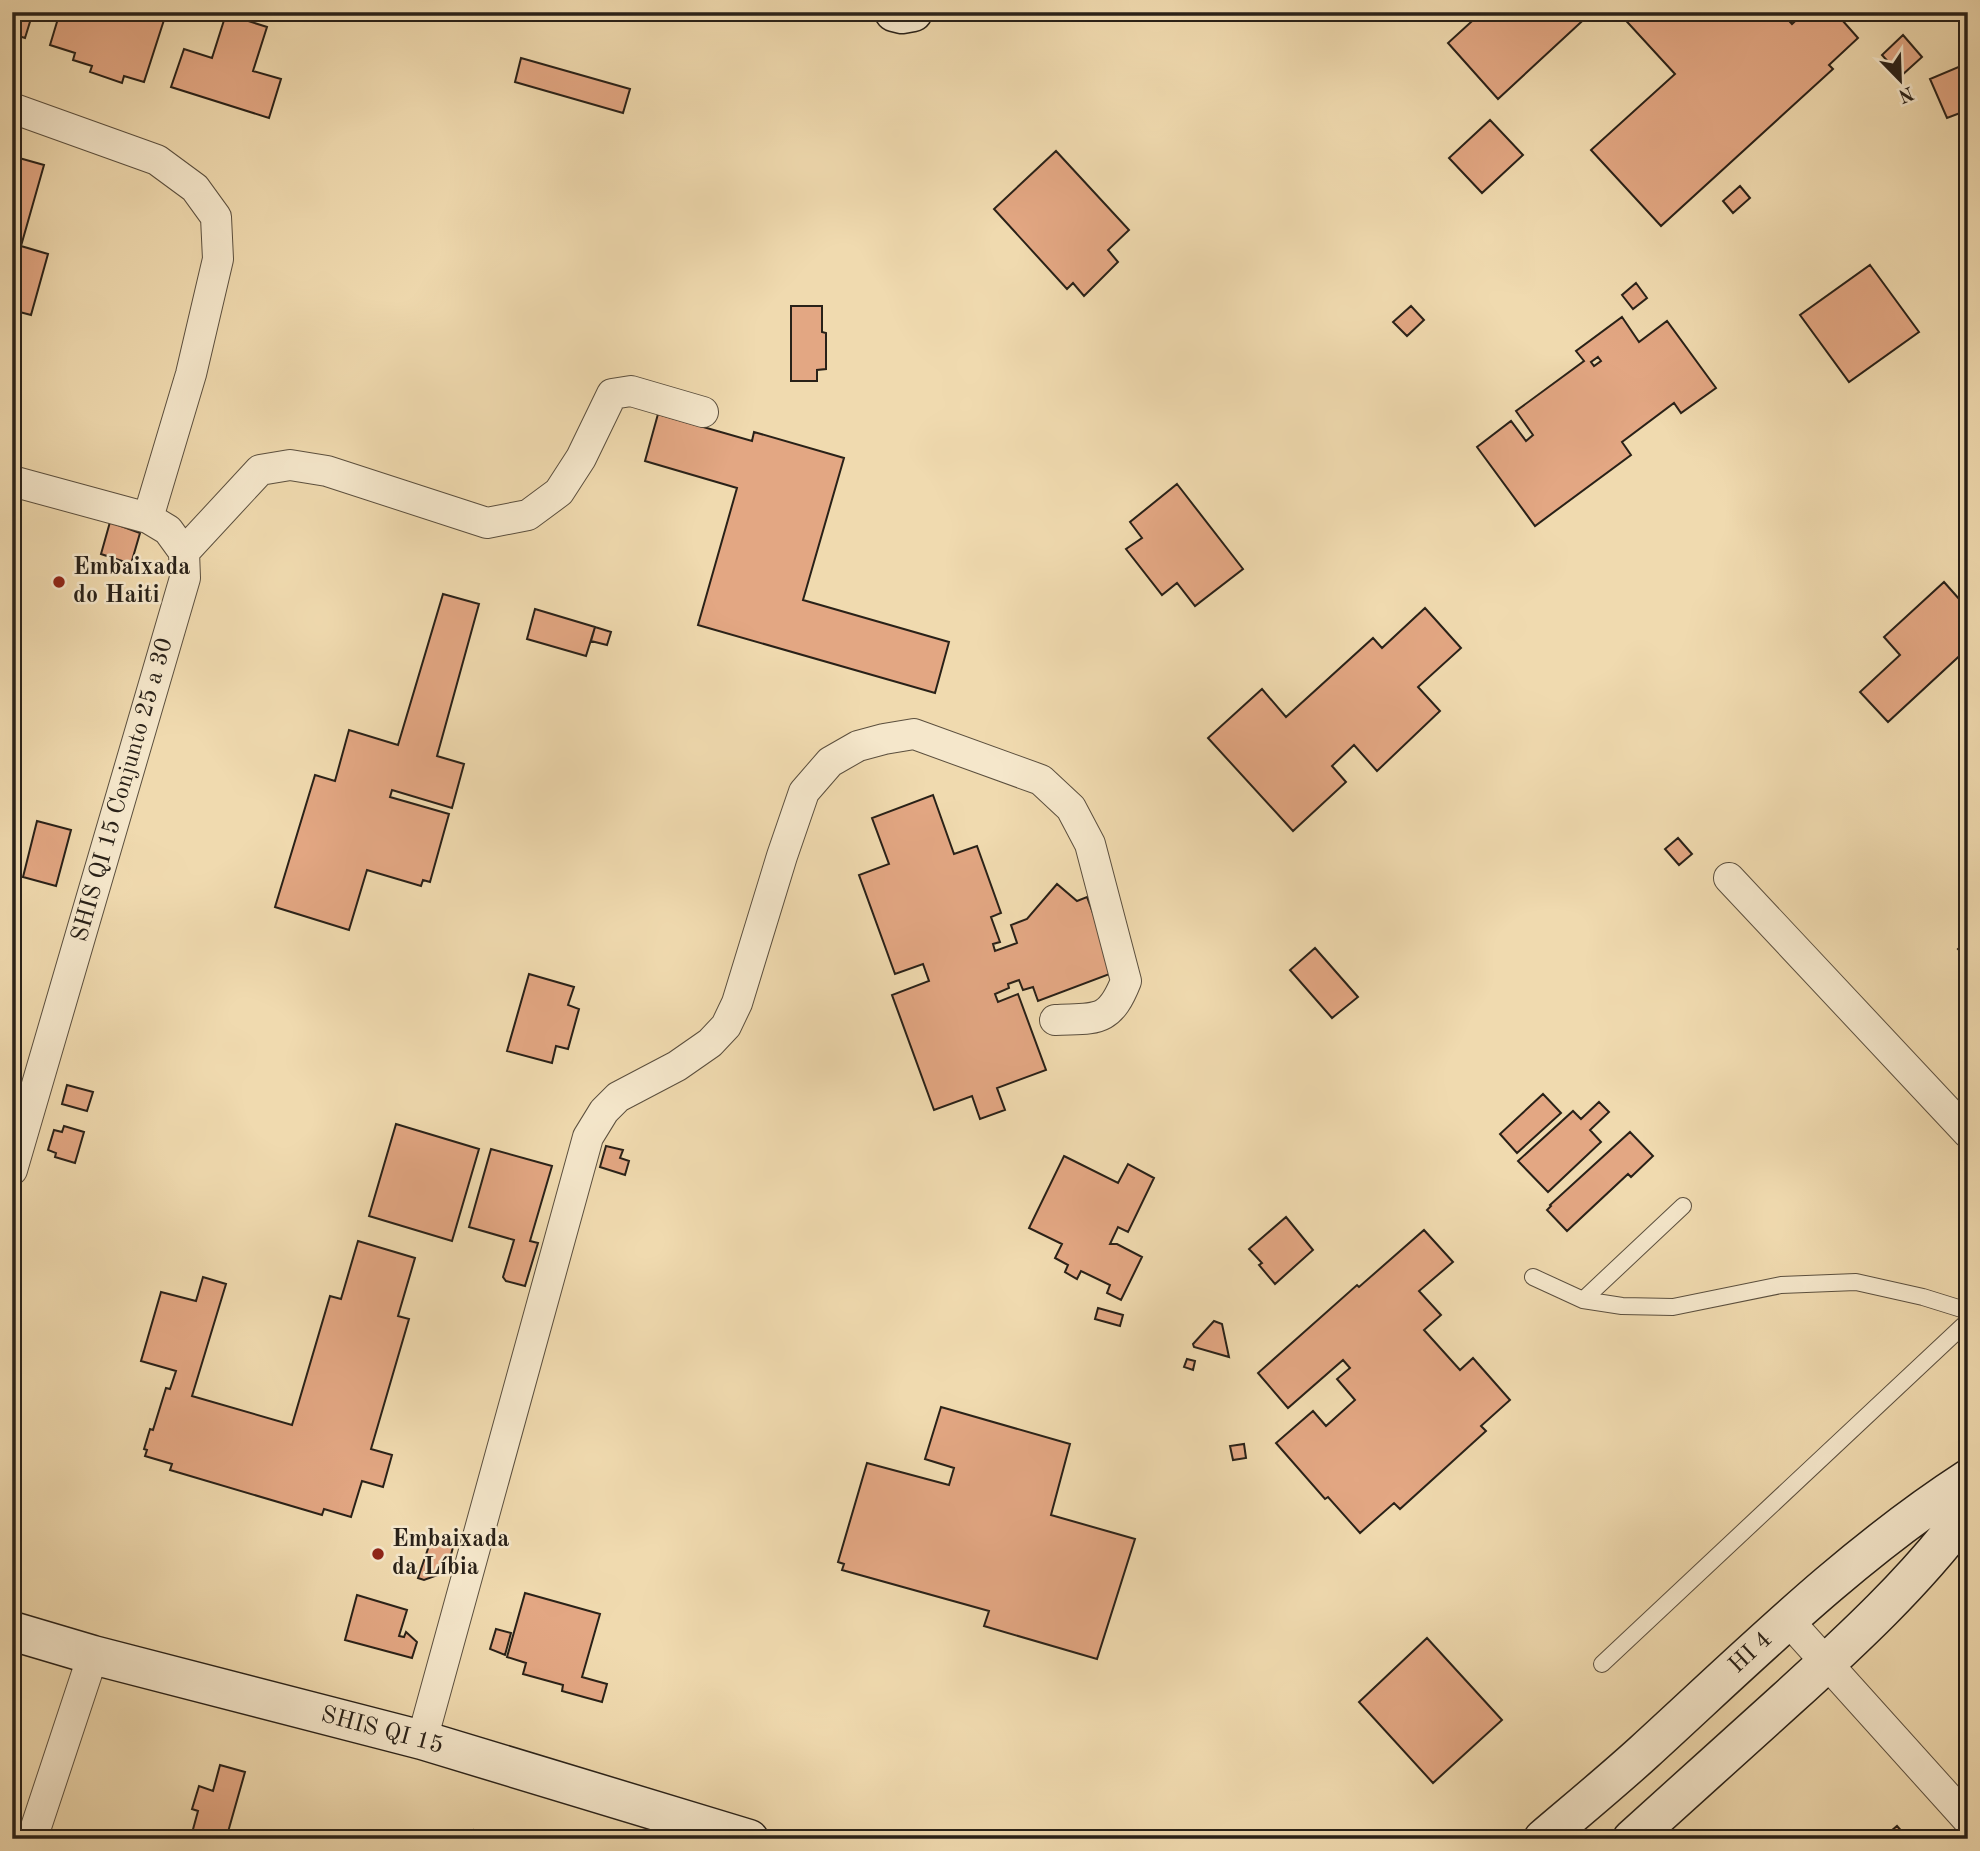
<svg xmlns="http://www.w3.org/2000/svg" width="1980" height="1851" viewBox="0 0 1980 1851" font-family="'Old Standard TT',serif">
  <rect width="100%" height="100%" fill="#f0daaf"/>
  <filter id="stains"><feTurbulence type="fractalNoise" baseFrequency=".00286" numOctaves="4"/><feColorMatrix values="0 0 0 0 .2 0 0 0 0 .09 0 0 0 0 .02 0 0 0 .5 -.17"/></filter>
  <radialGradient id="worn" r=".72"><stop offset=".6" stop-color="#630" stop-opacity="0"/><stop offset="1" stop-color="#630" stop-opacity=".3"/></radialGradient>
  <path fill="#e3a783" stroke="#292118" stroke-width="2" fill-rule="evenodd" d="M12,12h21l-8,26 -13,-4z
    M60,12h79l25,8 -20,62 -20,-6 -2,7 -32,-11 2,-6 -19,-6 2,-7 -25,-8z
    M1482,12h110l-94,87 -50,-56z
    M1618,12h163l11,12 13,-12h30l23,26 -29,27 4,4 -172,157 -70,-76 84,-76z
    M226,14l41,13 -14,44 28,8 -12,39 -98,-31 13,-38 28,9z
    M1903,35l19,22 -21,19 -19,-21z
    M521,58l109,31 -7,24 -108,-31z
    M1968,63v47l-21,8 -17,-39z
    M1490,120l33,35 -41,38 -33,-35z
    M1056,151l73,79 -21,20 10,12 -34,34 -11,-13 -6,6 -73,-80z
    M12,156l32,9 -23,81 27,8 -17,61 -19,-5z
    M1740,186l10,12 -17,15 -10,-12z
    M1870,265l49,67 -70,50 -49,-67z
    M1636,283l11,15 -14,11 -11,-14z
    M791,306h31v26l4,1v36l-9,1v11h-26z
    M1411,306l13,14 -17,16 -14,-14z
    M1622,317l17,25 28,-21 49,67 -35,25 -7,-10 -52,39 9,13 -96,71 -58,-79 34,-26 15,20 7,-6 -17,-24 68,-50 -8,-10zM1598,357l3,4 -7,5 -3,-4z
    M658,414l94,27 2,-9 90,26 -41,142 146,42 -14,51 -237,-68 39,-137 -92,-27z
    M1177,484l66,85 -48,37 -18,-23 -15,12 -36,-46 16,-11 -12,-16z
    M110,522l30,11 -9,31 -30,-10z
    M1944,582l24,27v39l-80,74 -28,-30 40,-37 -16,-18z
    M443,594l36,10 -42,152 27,8 -12,44 -60,-18 -2,7 59,17 -19,68 -7,-2 -2,6 -54,-16 -18,60 -74,-23 40,-132 20,6 14,-51 49,15z
    M1425,608l36,40 -43,39 22,24 -63,60 -23,-26 -22,21 14,16 -53,49 -85,-93 54,-49 24,28 87,-79 9,10z
    M535,609l60,18 -9,29 -59,-17z
    M595,627l16,5 -4,13 -16,-4z
    M12,718l6,3 -5,14 -1,-1z
    M933,795l21,59 23,-8 24,67 -10,4 9,25 -7,2 2,7 22,-8 -6,-18 16,-6 30,-35 20,17 10,-4 28,75 -77,29 -5,-14 -10,3 -4,-10 -11,4 1,4 -14,6 3,8 20,-8 28,76 -49,18 8,22 -25,9 -8,-23 -38,14 -42,-115 37,-14 -6,-17 -28,10 -36,-99 30,-11 -17,-46z
    M37,821l34,9 -15,56 -33,-9z
    M1678,838l14,16 -13,11 -14,-16z
    M1968,940v19l-10,-10z
    M1315,948l43,49 -26,21 -42,-48z
    M529,974l45,13 -6,18 11,4 -11,40 -12,-3 -4,17 -45,-12z
    M67,1085l26,7 -6,19 -25,-7z
    M1543,1094l18,19 -44,40 -17,-19z
    M1599,1102l10,10 -19,18 11,12 -53,50 -30,-31 55,-50 8,8z
    M396,1124l83,25 -27,92 -83,-25z
    M64,1126l20,6 -9,31 -20,-6 1,-4 -8,-3 6,-20 8,2z
    M1630,1132l23,24 -22,21 -3,-3 -61,57 -20,-21 4,-4 -1,-1z
    M606,1146l17,4 -3,8 9,3 -4,14 -25,-8z
    M491,1149l61,17 -22,75 8,2 -13,43 -19,-5 -3,-4 11,-37 -45,-13z
    M1064,1156l54,27 10,-19 26,14 -26,54 -10,-5 -8,17h7l25,13 -21,43 -14,-7 3,-8 -29,-14 -4,8 -12,-7 3,-7 -13,-7 7,-14 -33,-16z
    M1286,1217l27,33 -38,34 -16,-19 3,-2 -13,-14z
    M1424,1230l29,32 -34,29 22,24 -17,15 36,40 13,-12 37,42 -29,26 5,5 -86,78 -6,-6 -34,30 -32,-36 -3,2 -49,-56 37,-32 13,15 29,-26 -18,-21 13,-11 -7,-8 -55,48 -30,-35 99,-88 2,2z
    M358,1241l57,17 -17,58 11,3 -38,130 21,6 -9,32 -21,-6 -11,36 -27,-8 -2,6 -152,-45 2,-6 -27,-8 2,-6 -3,-1 6,-20 3,1 13,-42 4,1 6,-18 -35,-10 20,-69 35,9 7,-24 23,7 -34,112 100,29 38,-129 11,3z
    M1098,1308l25,7 -3,11 -25,-7z
    M1214,1321l8,3 7,33 -35,-10 -1,-3z
    M1187,1359l8,2 -2,9 -9,-3z
    M941,1407l129,37 -19,71 84,24 -38,120 -113,-33 5,-15 -147,-41 2,-6 -6,-2 29,-99 82,22 5,-17 -29,-9z
    M1244,1444l2,14 -13,2 -3,-14z
    M432,1537l22,7 -8,28 -22,8 -6,-2z
    M525,1593l75,21 -18,63 25,7 -5,18 -40,-11 1,-6 -40,-11 3,-11 -19,-6z
    M357,1595l50,15 -8,26 5,1 2,-5 11,10 -5,16 -67,-18z
    M496,1629l15,4 -6,22 -15,-6z
    M1427,1638l75,82 -69,63 -74,-81z
    M220,1765l25,7 -19,67h-43l2,-8 7,2 6,-22 -6,-2 7,-23 14,5z
    M1897,1826l7,8 6,5h-25l-1,-2z
    M474,1830l14,4 -2,5h-15z"/>
  <g fill="none" stroke-linecap="round" stroke-linejoin="round">
    <g stroke="#5b4f3e" stroke-width="18">
      <path id="lane" d="M1533,1277l50,23 39,6 51,1 108,-22 75,-3 67,15 45,14
        M1583,1300l100,-94
        M1602,1664l366,-343"/>
    </g>
    <g stroke="#5b4f3e" stroke-width="32">
      <path id="street" d="M12,108l145,52 38,28 21,29 2,42 -27,115 -43,144
        M12,481l136,37 20,12 16,22 1,26 -173,592
        M184,552l76,-82 30,-5 37,6 160,52 41,-8 31,-23 22,-34 31,-64 19,-3 72,21
        M1729,878l239,255
        M1787,1619l181,201
        M422,1740l166,-603 16,-26 14,-14 59,-31 33,-23 16,-17 11,-23 45,-147 22,-64 26,-30 28,-16 26,-7 30,-5 127,46 30,28 19,36 36,137c-17,43 -30,37 -71,39
        M32,1839l61,-184"/>
    </g>
    <g stroke="#292118" stroke-width="41">
      <path id="secondary" d="M894,12l8,2 11,-2
        M12,1631l81,24 329,85 327,99
        M1543,1839c34,-29 68,-57 101,-87 104,-95 205,-196 324,-273
        M1632,1839c52,-47 103,-93 155,-140 64,-58 129,-118 181,-188"/>
    </g>
    <use href="#lane" stroke="#f5e7cb" stroke-width="16"/>
    <use href="#street" stroke="#f5e7cb" stroke-width="30"/>
    <use href="#secondary" stroke="#f5e7cb" stroke-width="38"/>
  </g>
  <g fill="#8f2418" stroke="#f5e7cb" stroke-width="2.5">
    <circle cx="59" cy="582" r="7"/>
    <circle cx="378" cy="1554" r="7"/>
  </g>
  <g text-anchor="middle" dominant-baseline="central" stroke-width="5" stroke-linejoin="round" paint-order="stroke">
    <g font-size="24" font-weight="bold" fill="#292118" stroke="#f5e7cb" text-anchor="start">
      <text x="73" y="568">Embaixada<tspan x="73" dy="28">do Haiti</tspan></text>
      <text x="392" y="1540">Embaixada<tspan x="392" dy="28">da Líbia</tspan></text>
    </g>
    <g font-size="24" fill="#292118" stroke="#f5e7cb">
      <text transform="translate(123 790) rotate(-74)">SHIS QI 15 Conjunto 25 a 30</text>
      <text transform="translate(1751 1653) rotate(-43)">HI 4</text>
      <text transform="translate(382 1731) rotate(15)">SHIS QI 15</text>
    </g>
  </g>
  <rect width="1980" height="1851" fill="none" stroke="#f0daaf" stroke-width="42"/>
  <rect x="14" y="14" width="1952" height="1823" fill="none" stroke="#292118" stroke-width="3.5"/>
  <rect x="21" y="21" width="1938" height="1809" fill="none" stroke="#292118" stroke-width="2"/>
  <g transform="translate(1900 80) rotate(157)" stroke="#f5e7cb" stroke-width="5" paint-order="stroke">
  <path d="M0-5L12 26L0 18L-12 26Z" fill="#292118"/>
  <text y="-10" font-size="19" font-weight="bold" text-anchor="middle" fill="#292118">N</text>
  </g>
  <rect width="100%" height="100%" filter="url(#stains)"/>
  <rect width="100%" height="100%" fill="url(#worn)"/>
</svg>
